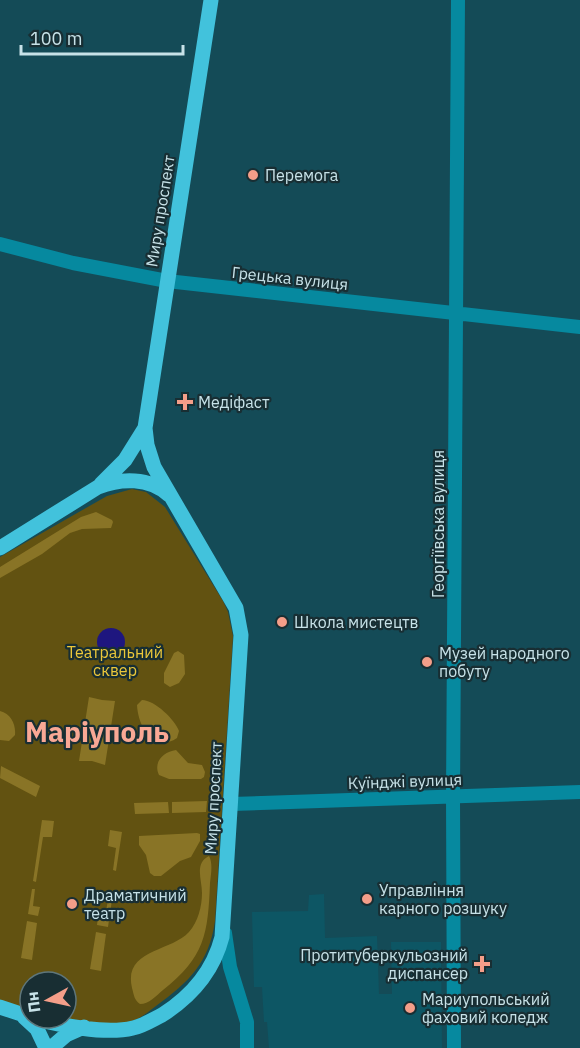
<svg xmlns="http://www.w3.org/2000/svg" width="580" height="1048" viewBox="0 0 580 1048" font-family="'IBM Plex Sans',sans-serif">
  <rect width="100%" height="100%" fill="#144b57"/>
  <path fill="#0d5664" d="M324,894l1,44 52,-2 2,58h13l-1,-52h50l1,106h-173l-2,-26h-3l-2,-35h-8l-2,-75 56,-1 1,-16z"/>
  <path fill="#625211" d="M132,489l14,3 19,15 58,94 5,11 5,24 -18,285c-6,42 -26,61 -59,85 -8,6 -17,14 -28,16 -21,4 -44,-1 -65,-4h3v-36h-36v29l-30,-11v-443l107,-61z"/>
  <path fill="#897426" d="M96,512l16,8 1,2 -2,6 -29,1 -12,4 -28,21 -42,24v-11l81,-50z
    M178,651l6,4 1,19 -6,9 -9,4 -6,-4v-10l10,-20z
    M89,697l13,3 13,1 -10,64 -13,-4h-13z
    M142,700c13,0 33,20 37,31l-2,7c-24,16 -39,-12 -40,-33z
    M0,711c11,3 16,13 15,24l-6,6 -9,-1z
    M176,750l12,13 14,2 3,7 -1,5 -3,2h-32l-10,-4c-6,-13 4,-23 17,-25z
    M1,766l39,20 -4,11 -36,-19z
    M207,801l-1,11 -34,1v-11z
    M168,802l1,11 -34,1 -1,-11z
    M42,820l12,1 -2,16h-9l-7,45 -3,-1z
    M110,830l12,2 -6,39 -3,-1 3,-22 -8,-2z
    M197,833l3,1v7l-9,16 -11,4 -19,15h-7l-4,-3 -4,-18 -7,-10v-9z
    M209,856c4,7 2,18 1,27 -2,51 -5,74 -47,107 -7,6 -14,14 -23,14 -6,-4 -6,-9 -8,-16 -9,-39 39,-36 57,-56 9,-10 13,-26 13,-39 0,-13 -8,-30 7,-37z
    M32,889h3l-2,17 7,1 -2,9 -10,-2z
    M108,900h4l-4,27 -11,-2 1,-8h7z
    M27,921l10,2 -5,37 -11,-2z
    M96,932l10,2 -5,37 -11,-2z"/>
  <path fill="#1e167f" d="M97 642a14 14 0 1 1 28 0a14 14 0 1 1-28 0Z"/>
  <g fill="none" stroke-linecap="round" stroke-linejoin="round">
    <path stroke="#06899f" stroke-width="14" d="M0,244l73,19 94,18 413,46
      M231,804l349,-12
      M225,933l5,34 17,55v26
      M454,1048l-1,-252 5,-796"/>
    <path stroke="#42c2dc" stroke-width="15" d="M101,484l24,-24 20,-32
      M0,548l98,-61c23,-9 51,-10 71,8
      M0,1007l30,10
      M24,1017l13,12 9,19
      M32,1018c28,7 72,17 101,10 10,-2 19,-8 29,-13 30,-19 51,-43 60,-78l19,-302 -5,-27 -82,-141 -7,-22 -2,-17 66,-428
      M51,1048l15,-13 18,-8"/>
  </g>
  <g fill="#f49e89" stroke="#182e33" stroke-width="2">
    <circle cx="253" cy="175" r="6"/>
    <path d="M182 393h6v6h6v6h-6v6h-6v-6h-6v-6h6z"/>
    <circle cx="282" cy="622" r="6"/>
    <circle cx="427" cy="662" r="6"/>
    <circle cx="367" cy="899" r="6"/>
    <circle cx="72" cy="904" r="6"/>
    <path d="M479 955h6v6h6v6h-6v6h-6v-6h-6v-6h6z"/>
    <circle cx="410" cy="1008" r="6"/>
  </g>
  <g text-anchor="middle" dominant-baseline="central" stroke-width="4.5" stroke-linejoin="round" paint-order="stroke">
    <g font-size="16" fill="#c7e2e8" stroke="#182e33" text-anchor="start">
      <text x="265" y="175">Перемога</text>
      <text x="198" y="402">Медіфаст</text>
      <text x="294" y="622">Школа мистецтв</text>
      <text x="439" y="653">Музей народного<tspan x="439" dy="18">побуту</tspan></text>
      <text x="379" y="890">Управління<tspan x="379" dy="18">карного розшуку</tspan></text>
      <text x="84" y="895">Драматичний<tspan x="84" dy="18">театр</tspan></text>
      <text x="468" y="955" text-anchor="end">Протитуберкульозний<tspan x="468" dy="18">диспансер</tspan></text>
      <text x="422" y="999">Мариупольський<tspan x="422" dy="18">фаховий коледж</tspan></text>
    </g>
    <g font-size="16" fill="#c7e2e8" stroke="#182e33">
      <text transform="translate(160 211) rotate(-81)">Миру проспект</text>
      <text transform="translate(290 278) rotate(6)">Грецька вулиця</text>
      <text transform="translate(438 524) rotate(-90)">Георгіївська вулиця</text>
      <text transform="translate(405 781) rotate(-2)">Куїнджі вулиця</text>
      <text transform="translate(213 798) rotate(-87)">Миру проспект</text>
    </g>
    <g font-size="16" fill="#ecc83a" stroke="#182e33">
      <text x="115" y="652">Театральний<tspan x="115" dy="18">сквер</tspan></text>
    </g>
    <g font-size="28" font-weight="bold" fill="#f9a895" stroke="#182e33">
      <text x="97" y="731">Маріуполь</text>
    </g>
  </g>
  <g transform="translate(48 1000) rotate(262)"><circle r="28" fill="#182e33" stroke="#5e767b" stroke-width="1.5"/>
  <path d="M0-4.5L10 22L0 15L-10 22Z" fill="#f49e89"/>
  <text y="-9" font-size="16" font-weight="bold" text-anchor="middle" fill="#c7e2e8">Пн</text>
  </g>
  <path d="M21 45v9h162v-9" fill="none" stroke="#c7e2e8" stroke-width="3"/>
  <text x="30" y="45" font-size="18" fill="#c7e2e8" stroke="#182e33" stroke-width="4.5" paint-order="stroke">100 m</text>
</svg>
